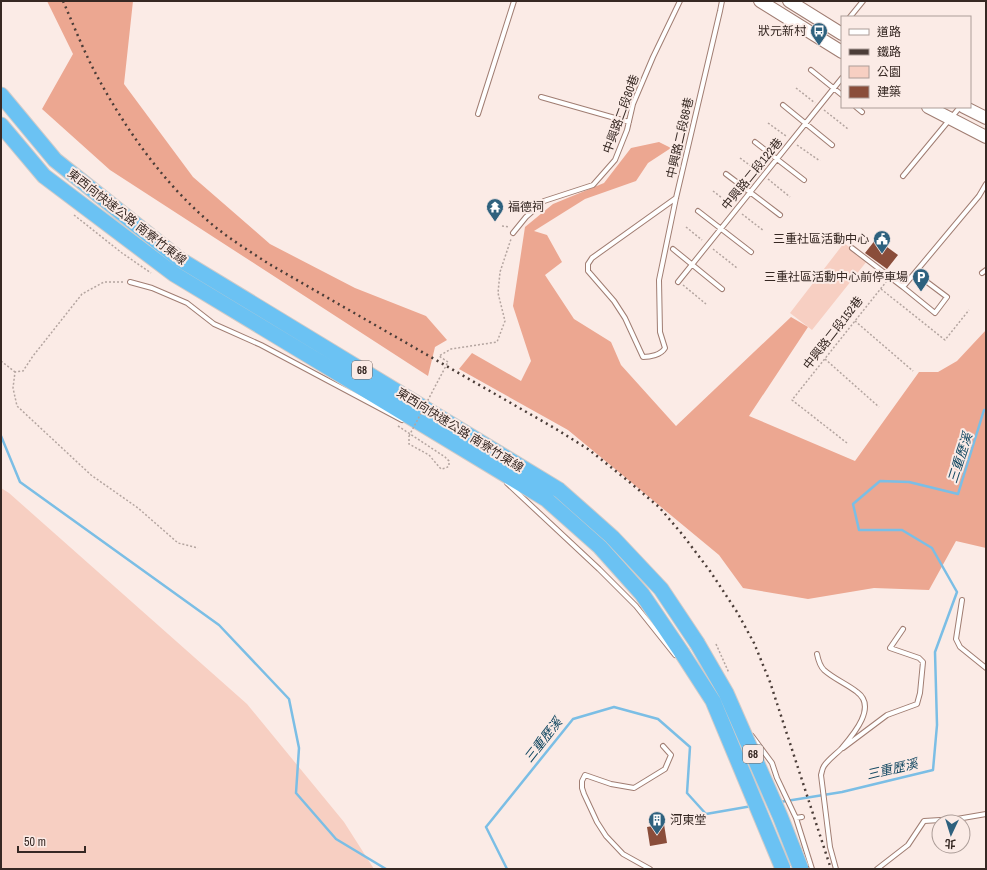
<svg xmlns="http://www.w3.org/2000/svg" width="987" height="870" viewBox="0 0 987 870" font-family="'Archivo Narrow','Noto Sans TC',sans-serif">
  <rect width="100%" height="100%" fill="#fbebe6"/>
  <path fill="#f7cfc2" d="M844,243l23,18 -55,69 -22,-17z
    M1,488l8,5 238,211 97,118 30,47h-373z"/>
  <path fill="#eca791" d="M47,1h86l-9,83 69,93 77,67 85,44 71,28 21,24 -12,7 -7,29 -318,-206 -68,-61 31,-55z
    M659,142l12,6 -23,15 -12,18 -51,18 -51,32 13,4 15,27 -17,13 29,44 37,23 10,23 55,61 115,-109 17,10 -59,89 106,45 64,-89h19l19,-11 29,-31v218l-30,-7 -27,49 -55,-2 -66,11 -65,-11 -24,-33 -151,-125 -109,-61 13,-16 49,28 10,-20 -18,-55 12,-79 28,-23 51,-21 27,-35z"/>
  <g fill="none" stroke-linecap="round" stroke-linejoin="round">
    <path stroke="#7bbee5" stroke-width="2.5" d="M1,436l19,46 199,143 70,74 10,49 -3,45 40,46 50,30
      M780,802l62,-10 91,-22 4,-45 -2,-73 22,-60 -25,-44 -30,-18h-43l-6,-26 27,-23 29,1 49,12 26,-84h2
      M507,869l-21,-42 87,-108 41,-12 44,12 32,28 -3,46 19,21 46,-8"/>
  </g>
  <path fill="#8a4d3a" d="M876,239l22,16 -11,14 -22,-16z
    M664,824l3,19 -17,3 -3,-19z"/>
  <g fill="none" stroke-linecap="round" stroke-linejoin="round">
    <g stroke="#a07d72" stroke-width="6">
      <path id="lane" d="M850,17l13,-16
        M811,70l31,25
        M541,97l88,25
        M783,105l49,40
        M856,107l6,5
        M478,114l36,-113
        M755,142l49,38
        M726,174l54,41
        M903,176l57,-69
        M676,198l-84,60 -4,6v7l26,30 11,17 18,39c7,0 18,-2 22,-9l-5,-16 -1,-52 17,-82 44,-187 2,-10
        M698,211l53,41
        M513,233l13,-16 18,-16 49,-16 22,-25 12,-30 6,-26 20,-47 27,-56
        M852,248l51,39
        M673,249l49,40
        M915,273l32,24 -12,16 -32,-26 76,-91 7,-12
        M982,273l4,-3
        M130,282l22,6 35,15 27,21 47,21 141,75
        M678,282l164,-204
        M507,483l92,86 37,37 39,49
        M962,600l-6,39 4,8 26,21
        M817,654c1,5 3,12 7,16 10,9 23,14 33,22 21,15 -5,44 -16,57 -6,6 -13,11 -17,17 -2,3 -2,6 -3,9l9,72 6,22
        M752,736l20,27 5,15 19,40 16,51
        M843,748l44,-33 30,-11 3,-11 3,-31 -4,-4 -29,-10 13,-19
        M796,818l6,-1
        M650,869l-27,-15 -17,-18 -9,-14 -13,-28 -2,-6v-7l3,-6 26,9 23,4 31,-19 6,-14 -8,-9
        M877,869l31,-24 16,-24 33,-2 29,-5"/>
    </g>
    <g stroke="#a07d72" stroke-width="14">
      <path id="secondary" d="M760,1l82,51
        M789,1l53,33
        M928,107l58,30
        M964,107l22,11"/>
    </g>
    <g stroke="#cfcbca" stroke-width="17">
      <path id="highway" d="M1,95l54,65 124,99 380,231 53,47 49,52 36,54
        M1,125l43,51 130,98 372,225 54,48 42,47 40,59"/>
    </g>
    <path stroke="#b4a5a0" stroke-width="1.5" stroke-dasharray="2 2" stroke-linecap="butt" d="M796,88l19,15
      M824,110l24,19
      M768,123l18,13
      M797,145l23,16
      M740,158l19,14
      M768,179l22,18
      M713,191l18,14
      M742,214l22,17
      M74,215l48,38 29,20
      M502,226l7,1
      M686,227l16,13
      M713,249l24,19
      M123,282h-19l-22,12 -49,62 -10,15 -8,1 -2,16 4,18 74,69 47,33 40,35 20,5
      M683,285l23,19
      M881,289l64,51 24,-30
      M855,321l58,50
      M825,359l54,48
      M1,361l14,11
      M448,362l-9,-6 12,-7 46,-7 8,-21 -7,-28 2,-21 11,-33
      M398,426l47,31 4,4v5l-3,2 -5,1 -12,-14 -20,-11v-8
      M847,443l-55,-43 94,-118
      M716,644l13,29"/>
    <use href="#lane" stroke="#fff" stroke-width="4"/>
    <use href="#secondary" stroke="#fff" stroke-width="12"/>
    <use href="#highway" stroke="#6bc2f3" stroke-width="15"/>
    <path stroke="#4b3d38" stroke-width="2.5" stroke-dasharray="2 4" stroke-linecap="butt" d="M63,1c11,25 21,51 34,75 28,52 65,105 110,144 19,17 41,30 62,44l287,165 32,20 39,31 32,27 23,27 28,37 27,41 17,31 16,39 61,187"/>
    <g stroke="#cfcbca" stroke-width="17" stroke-linecap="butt">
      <path id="highway-bridge" d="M697,643l29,50 54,123 21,53
        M682,653l31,48 70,168"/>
    </g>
    <path stroke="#b4a5a0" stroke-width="1.5" stroke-dasharray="2 2" stroke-linecap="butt" d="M409,436l39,-74"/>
    <use href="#highway-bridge" stroke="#6bc2f3" stroke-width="15"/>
  </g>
  <defs>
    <g id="bus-pin" transform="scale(0.9)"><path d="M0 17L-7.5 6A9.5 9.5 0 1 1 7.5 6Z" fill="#2e617e" stroke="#fbebe6"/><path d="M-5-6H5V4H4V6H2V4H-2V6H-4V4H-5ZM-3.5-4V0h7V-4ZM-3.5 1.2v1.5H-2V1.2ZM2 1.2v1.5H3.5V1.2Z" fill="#fff"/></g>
    <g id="temple-pin" transform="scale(0.9)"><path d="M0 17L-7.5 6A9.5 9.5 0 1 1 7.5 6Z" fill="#2e617e" stroke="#fbebe6"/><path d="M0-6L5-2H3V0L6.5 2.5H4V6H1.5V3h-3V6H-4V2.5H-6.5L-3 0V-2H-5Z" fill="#fff"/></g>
    <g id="civic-pin" transform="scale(0.9)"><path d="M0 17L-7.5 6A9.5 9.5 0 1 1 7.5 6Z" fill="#2e617e" stroke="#fbebe6"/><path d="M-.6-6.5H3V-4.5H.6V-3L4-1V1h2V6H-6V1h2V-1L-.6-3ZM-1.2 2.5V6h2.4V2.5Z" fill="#fff"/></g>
    <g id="parking-pin" transform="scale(0.9)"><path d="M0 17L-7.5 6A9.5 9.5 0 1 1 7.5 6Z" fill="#2e617e" stroke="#fbebe6"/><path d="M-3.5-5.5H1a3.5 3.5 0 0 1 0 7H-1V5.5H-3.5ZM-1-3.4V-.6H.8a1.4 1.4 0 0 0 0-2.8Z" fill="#fff"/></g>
    <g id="building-pin" transform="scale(0.9)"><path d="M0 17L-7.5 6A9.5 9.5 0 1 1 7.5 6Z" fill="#2e617e" stroke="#fbebe6"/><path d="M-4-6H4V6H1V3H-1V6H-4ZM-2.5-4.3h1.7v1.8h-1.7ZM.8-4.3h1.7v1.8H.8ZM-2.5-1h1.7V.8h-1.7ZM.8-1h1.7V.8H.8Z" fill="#fff"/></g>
  </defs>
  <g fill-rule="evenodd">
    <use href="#bus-pin" x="819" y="31"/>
    <use href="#temple-pin" x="495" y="207"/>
    <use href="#civic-pin" x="882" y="239"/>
    <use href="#parking-pin" x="921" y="277"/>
    <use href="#building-pin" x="657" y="820"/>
  </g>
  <g text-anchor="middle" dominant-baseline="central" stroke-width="4" stroke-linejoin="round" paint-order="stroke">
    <g fill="#fbebe6" stroke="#71625e" stroke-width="1">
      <rect x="352" y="361" width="20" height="18" rx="3"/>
      <rect x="743" y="745" width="20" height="18" rx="3"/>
    </g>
    <g font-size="11" font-weight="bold" fill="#362823">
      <text x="362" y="370">68</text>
      <text x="753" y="754">68</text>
    </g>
    <g font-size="12" fill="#362823" stroke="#fbebe6" text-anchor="end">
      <text x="806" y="31">狀元新村</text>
      <text x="508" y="207" text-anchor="start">福德祠</text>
      <text x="869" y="239">三重社區活動中心</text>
      <text x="908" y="277">三重社區活動中心前停車場</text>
      <text x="670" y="820" text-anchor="start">河東堂</text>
    </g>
    <g font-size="12" fill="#362823" stroke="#fbebe6">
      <text transform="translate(621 114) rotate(-70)">中興路二段80巷</text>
      <text transform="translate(680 138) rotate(-77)">中興路二段88巷</text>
      <text transform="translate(752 174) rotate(-51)">中興路二段122巷</text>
      <text transform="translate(127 217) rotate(38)">東西向快速公路 南寮竹東線</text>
      <text transform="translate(833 333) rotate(-52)">中興路二段152巷</text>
      <text transform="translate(460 430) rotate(32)">東西向快速公路 南寮竹東線</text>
    </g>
    <g font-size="13" font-style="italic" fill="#114761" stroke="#fbebe6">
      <text transform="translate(960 458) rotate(-72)">三重歷溪</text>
      <text transform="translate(543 740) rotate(-52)">三重歷溪</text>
      <text transform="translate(892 769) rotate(-13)">三重歷溪</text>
    </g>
  </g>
  <rect width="987" height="870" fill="none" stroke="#362823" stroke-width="4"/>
  <rect x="841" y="16" width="130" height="92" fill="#fbebe6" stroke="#ac9d98"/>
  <rect x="849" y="29" width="20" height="6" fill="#ffffff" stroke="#ac9d98"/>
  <text x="877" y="36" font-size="12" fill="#362823">道路</text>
  <rect x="849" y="49" width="20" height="6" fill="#4b3d38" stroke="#ac9d98"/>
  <text x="877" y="56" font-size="12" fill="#362823">鐵路</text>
  <rect x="849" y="66" width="20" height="12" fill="#f7cfc2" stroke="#ac9d98"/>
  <text x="877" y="76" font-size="12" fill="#362823">公園</text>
  <rect x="849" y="86" width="20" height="12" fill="#8a4d3a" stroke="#ac9d98"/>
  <text x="877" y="96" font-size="12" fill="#362823">建築</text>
  <g transform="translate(951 834) rotate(184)"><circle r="19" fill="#fbebe6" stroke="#ac9d98"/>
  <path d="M0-3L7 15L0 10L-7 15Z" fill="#2e617e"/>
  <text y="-6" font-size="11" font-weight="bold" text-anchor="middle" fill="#362823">北</text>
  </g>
  <path d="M18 846v6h67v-6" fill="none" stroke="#362823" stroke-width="2"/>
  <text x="24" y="846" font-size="12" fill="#362823" stroke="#fbebe6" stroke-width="3" paint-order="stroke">50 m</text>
</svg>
